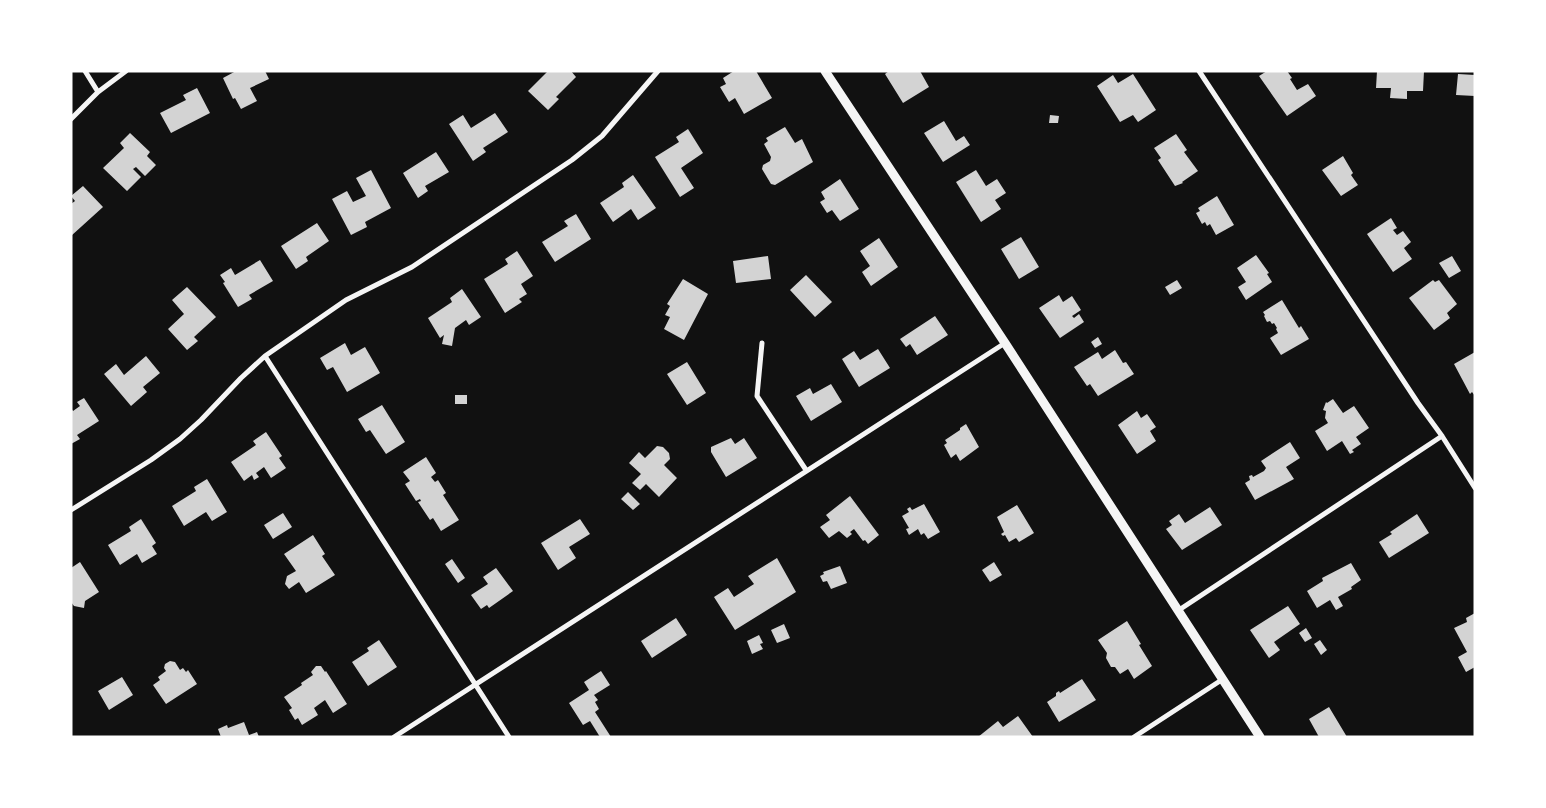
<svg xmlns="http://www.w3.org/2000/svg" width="1546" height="808" viewBox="0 0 1546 808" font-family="'DM Sans',sans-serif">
  <rect width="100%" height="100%" fill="#111"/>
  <path fill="#d3d3d3" d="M236,71h29l4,8 -19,9 7,13 -16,8 -6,-11 -2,1 -10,-21z
    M548,71h23l5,6 -20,20 3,2 -11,11 -20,-19z
    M734,71h22l16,27 -28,16 -9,-16 -6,4 -9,-15 6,-3 -3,-6z
    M889,71h31l9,16 -26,16 -18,-29z
    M1267,71h20l5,7 -2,1 7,11 11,-6 8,12 -29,20 -28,-40z
    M1377,71h47l-1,20h-16v8l-17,-1 1,-10h-15z
    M1133,74l23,36 -18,12 -5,-7 -13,7 -23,-36 16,-11 5,8z
    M1458,74l17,1v21l-19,-1z
    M197,88l13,25 -39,20 -11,-20 26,-13 -3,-5z
    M495,113l13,19 -25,16 3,4 -13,9 -24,-37 14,-9 8,13z
    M1050,115l9,1 -1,7h-9z
    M944,121l12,20 8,-5 6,9 -27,17 -19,-29z
    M785,127l10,16 7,-4 11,23 -38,23 -4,-1 -9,-15 1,-4 7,-4 1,-4 -7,-13 4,-3 -2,-3z
    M688,129l15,24 -22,15 13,20 -14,9 -25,-40 24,-15 -3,-5z
    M130,133l20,19 -3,4 9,9 -11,11 -9,-9 -3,2 8,8 -14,14 -24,-23 21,-20 -4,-5z
    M1176,134l11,16 -3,2 14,19 -16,11 1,1 -8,3 -17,-26 3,-2 -7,-10z
    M436,152l13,20 -24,14 3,5 -10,7 -15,-25z
    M1343,156l10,17 -2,2 7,10 -17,11 -19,-26z
    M371,170l20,38 -26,14 2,5 -16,8 -19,-36 15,-8 6,11 13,-6 -10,-18z
    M976,170l10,16 11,-7 9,14 -11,7 6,9 -20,13 -25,-40z
    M633,175l23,33 -18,12 -7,-11 -18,13 -13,-19 24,-16 -2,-4z
    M840,179l19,30 -19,12 -8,-11 -5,3 -7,-11 5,-3 -4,-7z
    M83,186l20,21 -32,29v-32l4,-3 -4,-5z
    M1217,196l17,29 -18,10 -6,-11 -3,2 -2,-4 -3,2 -6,-11 4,-2 -2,-3z
    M576,214l15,25 -36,23 -13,-20 26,-16 -4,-5z
    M1391,218l6,10 -4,2 4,5 6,-4 8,11 -7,6 8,11 -19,13 -26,-38z
    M317,223l12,18 -23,16 2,4 -12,8 -15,-23z
    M1021,237l18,30 -20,12 -18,-30z
    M879,238l19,29 -27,19 -9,-14 8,-6 -10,-15z
    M517,251l16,25 -12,8 6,10 -8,5 3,3 -17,11 -21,-34 24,-15 -3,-5z
    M1256,255l13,18 -2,1 5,8 -26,18 -8,-13 8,-5 -9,-14z
    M768,256l3,23 -35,4 -3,-22z
    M1452,256l9,15 -12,7 -10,-15z
    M260,260l13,21 -24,14 3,4 -14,8 -15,-24 2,-1 -5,-7 11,-7 4,7z
    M806,275l26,27 -17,15 -25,-27z
    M683,279l25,15 -24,46 -20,-11 6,-12 -5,-2 5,-9 -3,-2z
    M1177,280l5,8 -12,7 -5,-8z
    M1433,280l2,2 4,-2 18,24 -10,9 3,5 -16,12 -25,-32z
    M187,287l29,30 -22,20 4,4 -11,9 -19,-21 16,-15 -12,-14z
    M462,289l19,28 -12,8 -3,-5 -11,8 -3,18 -10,-2 2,-9 -4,3 -12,-20 24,-16 -2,-4z
    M1059,295l4,7 9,-6 9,14 -9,6 2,2 5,-4 5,8 -24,16 -21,-30z
    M1282,300l17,28 2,-2 8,13 -28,16 -11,-17 8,-5 -2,-4 1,-1 -3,-5 -2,1 -2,-3 -3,1 -3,-6 1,-1 -2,-3z
    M935,316l13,19 -31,20 -7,-11 -4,3 -6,-8z
    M1098,337l4,7 -7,4 -4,-6z
    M345,343l6,12 14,-8 15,26 -33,19 -14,-25 -6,3 -7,-12z
    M878,349l12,19 -31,19 -17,-28 12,-8 6,9z
    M1115,350l8,13 3,-1 8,12 -36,22 -8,-12 -3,2 -13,-19 24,-15 4,7z
    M1475,352v44l-3,-4 -2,2 -16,-30z
    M146,356l14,17 -17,14 4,5 -16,14 -27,-32 12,-10 8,11z
    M687,362l19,31 -19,12 -20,-31z
    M831,384l11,18 -31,19 -15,-25 14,-8 3,6z
    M455,395h12v9h-12z
    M84,398l15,23 -22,14 3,4 -9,5v-36l2,3 7,-5 -3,-4z
    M1333,399l10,14 11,-7 15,22 -13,9 5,7 -9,6 2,2 -4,2 -8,-13 -15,10 -12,-20 13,-8 -3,-5 1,-7 -3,-1 3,-8 1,1z
    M382,405l23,37 -19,12 -16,-24 -4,2 -8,-13z
    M1137,411l4,7 6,-4 9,13 -6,4 6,10 -19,13 -19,-29z
    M966,424l13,23 -19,14 -4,-7 -5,4 -7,-13 3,-2 -2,-3 15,-10v-2z
    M266,432l16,24 -3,2 7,10 -15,10 -7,-11 -8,6 3,4 -5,3 -2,-5 -8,6 -13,-19 25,-17 -3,-4z
    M731,438l4,6 9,-6 13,20 -31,19 -15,-25v-5z
    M1290,442l10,16 -14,9 8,12 -39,21 -10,-17 5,-3 -1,-4 3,-1 1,2 11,-6 2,-3 -5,-7z
    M657,446l6,1 6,6 1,6 -6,6 13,13 -18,19 -13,-13 -6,6 -8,-7 9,-9 -12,-11 10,-11 6,6z
    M426,457l10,16 -5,4 4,5 3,-2 8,13 -3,2 16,25 -18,11 -8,-13 -3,2 -12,-18 3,-1 -1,-2 -4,2 -11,-17 5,-3 -7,-9z
    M207,479l20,33 -15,9 -6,-9 -22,14 -12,-20 24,-15 -2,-4z
    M628,492l12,12 -7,6 -12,-11z
    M850,496l29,39 -11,9 -3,-4 -2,1 -9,-12 -4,3 2,2 -5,4 -8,-7 -10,7 -9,-11 10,-7 -4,-5z
    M924,504l16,28 -12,7 -4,-6 -3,2 -3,-6 -9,6 -3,-6 3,-1 -7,-12 7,-4 -2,-3 3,-2 2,3z
    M1017,505l17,28 -15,9 -3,-4 -7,4 -4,-7 -2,1 -2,-2 3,-2 -7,-15z
    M1210,507l12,18 -40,25 -16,-21 6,-4 -3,-4 10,-7 6,9z
    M283,513l9,14 -19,12 -9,-14z
    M1417,514l12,19 -40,25 -10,-16 13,-8 -2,-2z
    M141,519l15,24 -4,3 5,8 -15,9 -5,-9 -17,11 -12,-20 23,-14 -2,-4z
    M580,519l10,15 -21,13 7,11 -18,12 -17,-27z
    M313,535l12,19 -3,2 13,19 -29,18 -7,-11 -10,7 -4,-5 2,-8 9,-5 -12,-17z
    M777,558l19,34 -61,38 -21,-33 14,-9 6,9 20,-13 -6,-8z
    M452,559l13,19 -7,5 -13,-19z
    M80,562l19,30 -14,9 -1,7 -10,-2 -3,-4v-34z
    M994,562l8,13 -12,7 -8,-12z
    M1351,563l10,17 -10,7 1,2 -14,8 5,9 -7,4 -6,-10 -13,8 -10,-17 16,-10 -1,-3z
    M840,566l7,17 -16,6 -4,-8 -4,1 -3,-6 4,-2 -1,-2z
    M496,568l17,23 -24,17 -2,-3 -6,4 -10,-14 17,-11 -5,-7z
    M1288,606l12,18 -26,18 6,8 -11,8 -19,-28z
    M1475,613v54l-9,5 -8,-15 9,-5 -13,-24 13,-6 -1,-4z
    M676,618l11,17 -35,23 -11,-17z
    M1127,621l14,23 -2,1 13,21 -18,13 -6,-10 -8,5 -5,-7h-4l-5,-9 1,-5 -9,-13z
    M784,624l6,14 -13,5 -6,-13z
    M1306,628l6,10 -7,4 -6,-9z
    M759,635l4,8 -3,1 3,5 -11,5 -5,-13z
    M379,640l18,27 -29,19 -16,-24 17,-11 -2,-3z
    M1320,640l7,10 -6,5 -7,-11z
    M170,661l5,1 5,8 3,-2 3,4 2,-2 9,14 -31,20 -13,-19 7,-5 -2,-3 8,-6 -2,-3 1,-4z
    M316,666h5l4,6 1,-1 21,33 -14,9 -8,-13 -11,8 4,7 -16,10 -4,-7 -3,2 -6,-10 3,-2 -8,-11 18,-12 -1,-2 12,-8 -2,-3z
    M601,671l9,14 -16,10 4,5 -3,2 4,7 -4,3 16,25h-11l-10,-16 -7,4 -14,-22 20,-13 -5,-8z
    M122,677l11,18 -24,15 -11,-19z
    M1082,679l14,21 -37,22 -12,-20 9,-6v-3l3,-2 1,2z
    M1329,707l18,30h-28l-10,-18z
    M1018,716l15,21h-55l20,-16 5,6z
    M244,722l5,13 8,-3 2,5h-38l-3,-8 9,-4 1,3z"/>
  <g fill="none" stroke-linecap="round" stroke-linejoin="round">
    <path stroke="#f5f5f5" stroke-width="5" d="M85,71l13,21
      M1199,71l219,332 24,33 33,52
      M71,119l27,-27 28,-21
      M762,343l-5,53 49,74
      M265,356l244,381
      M71,510l80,-50 29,-21 21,-19 40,-42 24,-22 81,-56 66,-33 160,-107 30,-24 56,-65
      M1179,610l263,-174
      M394,737l611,-394
      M1134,737l89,-58"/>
    <path stroke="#f5f5f5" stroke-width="9" d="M825,71l180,272 255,394"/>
  </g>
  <rect width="1546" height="808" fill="none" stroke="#ffffff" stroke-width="145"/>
</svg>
